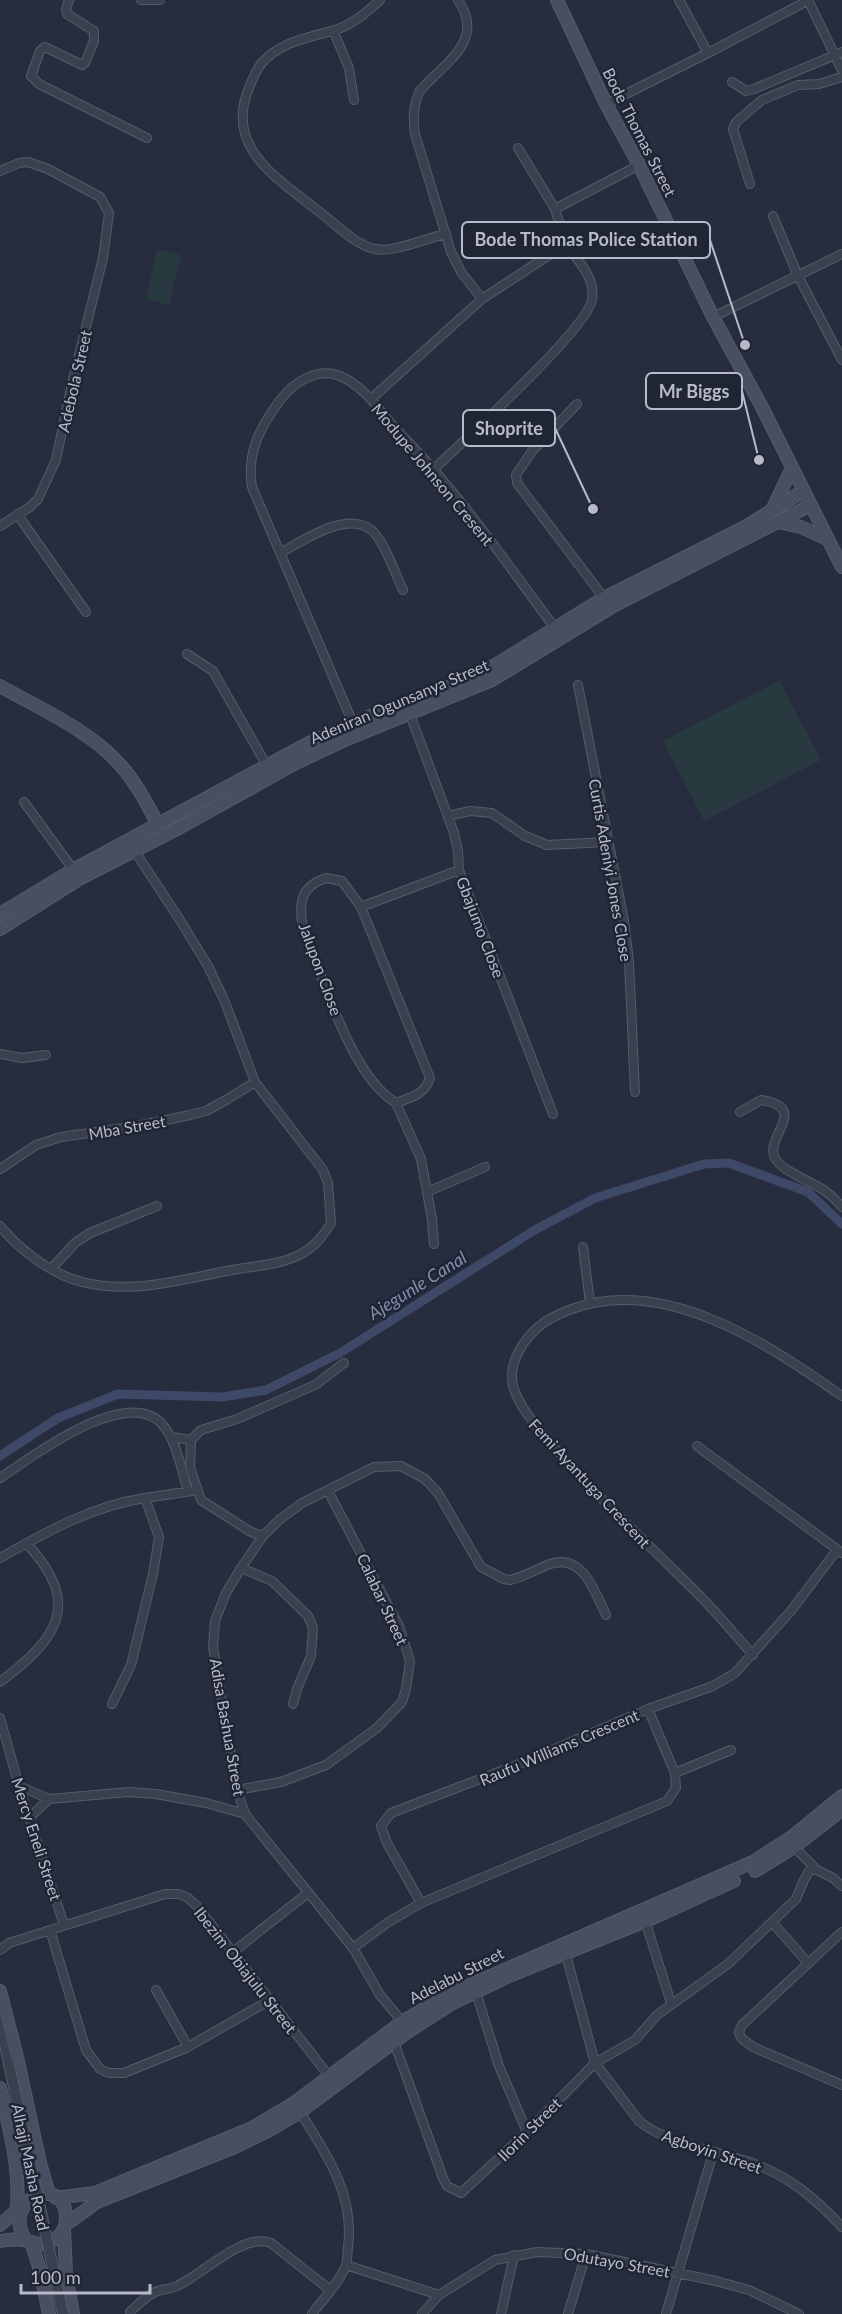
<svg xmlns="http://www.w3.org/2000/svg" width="842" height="2314" viewBox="0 0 842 2314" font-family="Lato,sans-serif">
  <rect width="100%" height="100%" fill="#272d3f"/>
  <path fill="#293940" d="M157,249l24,6 -12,50 -23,-6z
    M779,681l42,79 -117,61 -41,-80z"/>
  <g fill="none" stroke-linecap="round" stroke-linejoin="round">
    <path stroke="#3e4867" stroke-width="9" d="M0,1456l58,-38 60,-24 104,3 44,-7 74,-37 193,-122 62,-33 109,-34 25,-1 79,29 34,32"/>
    <g stroke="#565b69" stroke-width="10">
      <path id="minor" d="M69,0l-3,9 1,5 27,17v10l-9,22 -3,2 -37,-18 -5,4 -9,25 8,8 108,54
        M141,0h19
        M380,0c-13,12 -28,25 -45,30 -25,7 -56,12 -74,34 -5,7 -9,16 -12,24 -26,62 33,93 73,126 16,12 32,30 53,35 19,4 51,-11 71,-15
        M458,0c29,42 -16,64 -39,92 -6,15 -6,27 -4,42l36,118 10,20 21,27
        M679,0l29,53
        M808,0l34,70
        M333,30l16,38 5,32
        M732,82l14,9 8,-2 88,-37
        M606,104l102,-51 101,-53
        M518,148l37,61
        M0,171l19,-8 9,-1 20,7 52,28 9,16 -6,45 -32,130 -15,72 -18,39 -8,8 -30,19
        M750,184l-17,-55 3,-7 26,-22 36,-15 21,-1 23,-7
        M773,216l25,60 44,84
        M713,317l129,-63
        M371,399l111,-100 84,-55 -11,-35 84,-44
        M577,404l-45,47 -16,24 1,8 87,115
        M434,469c28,-27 153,-140 158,-169 4,-22 -14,-39 -26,-56
        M17,514l69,98
        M280,553c23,-12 65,-42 90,-24 14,10 25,45 33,61
        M187,654l26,17 54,95
        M578,685l46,236 5,41 6,130
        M408,709l46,124 4,18 1,19 94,244
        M355,728l-103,-241c-6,-34 9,-62 29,-88 13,-17 37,-32 59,-23 24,10 39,34 56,53 12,13 25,26 37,40 44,50 82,106 122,159
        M24,802l51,70
        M448,816l22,-5 22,2 33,23 22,9 61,-3
        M326,878l16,3 19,26 69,171c-6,17 -18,19 -34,25 -46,-28 -72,-124 -93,-174 -4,-25 -4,-42 23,-51z
        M361,907l98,-37
        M0,1054l22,4 24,-3
        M396,1103l25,56 11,60 2,25
        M740,1112l21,-12c50,8 3,36 14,58 6,13 38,24 50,33 6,4 12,10 17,16
        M0,1169l36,-24 25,-8 76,-11 53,-11 16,-4 20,-11 29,-18
        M427,1192l58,-25
        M0,1226c20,24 51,48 82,56 51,13 100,-3 150,-12 22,-4 47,-5 67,-15 15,-7 24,-19 32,-32l-3,-40 -5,-13 -68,-88 -30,-80 -17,-36 -30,-49 -46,-70
        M583,1247l7,56
        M52,1268l23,-25 15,-10 67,-27
        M171,1437l20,3
        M697,1446l145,107
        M0,1478c33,-22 125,-92 161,-55 16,17 20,47 27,68
        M145,1498l47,-7
        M263,1536l-12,-4 -50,-32 -11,-33 1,-27 10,-10 36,-11 78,-34 29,-22
        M0,1558c46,-26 92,-52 145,-60l14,39 -6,37 -22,91 -19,39
        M241,1568l31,13 36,35 5,12 -2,28 -14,33 -4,15
        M753,1655c-18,-20 -35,-41 -55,-61 -48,-48 -98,-94 -143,-146 -15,-18 -33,-36 -41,-59 -7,-20 5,-43 19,-57 10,-11 25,-18 39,-23 93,-34 196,35 270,87
        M0,1682c57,-43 84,-78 26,-139
        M648,1709l65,-23 22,-13 55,-61 47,-62
        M0,1718l19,68 45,139
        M675,1773l56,-23
        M19,1786l30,13 80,-7 27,2 50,9 39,11
        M237,1790l44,-8 45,-17 51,-37 25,-26 4,-13 4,-28 -11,-35 -71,-135
        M30,1817l19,-18
        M817,1870l16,8 9,8
        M644,1917l27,86
        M772,1922l35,40
        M50,1930l36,120 14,19 9,4h15l64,-26 82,-47
        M842,1932l-100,93 -3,7 2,6 12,9 89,38
        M353,1948l34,-25 34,-20 246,-102 9,-13 -1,-15 -27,-64 -134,57 -123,47 -10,13 6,17 34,60
        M0,1950l9,-7 156,-49h14l9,4 9,8 135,174
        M565,1951l30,112 44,58c27,23 79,30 113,42 37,13 64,36 90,64
        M233,1952l75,-59
        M475,1989l24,77 28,66
        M156,1990l32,57
        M405,2025l-25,-30 -27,-47 -108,-134 -8,-24 -24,-143 2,-26 11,-28 15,-25 22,-32 16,-16 23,-17 72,-36 27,-1 24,13 13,14 43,74 23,12 6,1c14,-3 27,-11 40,-16 33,-11 45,28 56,51
        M394,2042l49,136 4,8 14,7 66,-61 68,-69 40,-23 22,-25 71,-51 68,-65 8,-19 6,-10h7l-23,-23v-4
        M300,2112c26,41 55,83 48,135 -1,5 0,12 -2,18 -6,17 -23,34 -34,49
        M346,2265l93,30
        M131,2314l-1,-2c7,-7 15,-15 25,-20 7,-3 15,-3 22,-6 25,-11 66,-54 94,-43l59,47
        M422,2314l17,-19 56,-35 42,-8 49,2 130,27 33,9 50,24
        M501,2314l13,-59
        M568,2314l18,-60
        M666,2314l47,-161"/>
    </g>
    <g stroke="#565b69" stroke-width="12">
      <path id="tertiary" d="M0,2020l9,44"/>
    </g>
    <g stroke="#565b69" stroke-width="14">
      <path id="secondary" d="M557,0l49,104 33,61 74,152 50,92 79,158
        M772,510l20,-42
        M778,522l23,5 26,12
        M0,686c39,22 93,46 122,81 15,17 26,38 36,58
        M0,914l73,-44 236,-127 69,-30 101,-38 125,-77 141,-71 58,-36
        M0,929l79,-50 100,-51 117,-65 51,-24 145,-59 123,-75 196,-100
        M755,1871l39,-24 48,-37
        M0,1991l17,66 23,106 9,31
        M0,2088c9,39 20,79 17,119
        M56,2198l39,-5 157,-65 42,-25 108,-81 45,-27 306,-133 40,-26 49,-40
        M0,2225l15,-13
        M65,2225l32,-23 138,-55 33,-16 32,-19 109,-81 42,-27 58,-28 144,-58 81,-37
        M64,2230l2,45 7,39
        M0,2241c7,-1 16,-2 23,-1 10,1 17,7 27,2 9,-4 15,-12 16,-21 2,-50 -66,-24 -41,18
        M31,2242l9,28 9,44"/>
    </g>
    <use href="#minor" stroke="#3b404f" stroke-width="8"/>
    <use href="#tertiary" stroke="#3b404f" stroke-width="10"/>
    <use href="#secondary" stroke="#494e62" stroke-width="12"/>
    <g stroke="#565b69" stroke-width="12" stroke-linecap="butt">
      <path id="tertiary-bridge" d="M9,2064l54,250"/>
    </g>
    <use href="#tertiary-bridge" stroke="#3b404f" stroke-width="10"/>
  </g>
  <g text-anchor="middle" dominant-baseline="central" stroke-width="5" stroke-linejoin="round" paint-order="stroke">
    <g font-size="16" fill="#b7bbc9" stroke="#202534">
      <text transform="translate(640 132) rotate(63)">Bode Thomas Street</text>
      <text transform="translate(74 381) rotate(-77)">Adebola Street</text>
      <text transform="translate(433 474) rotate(50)">Modupe Johnson Cresent</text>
      <text transform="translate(399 701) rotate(-23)">Adeniran Ogunsanya Street</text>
      <text transform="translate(611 870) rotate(80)">Curtis Adeniyi Jones Close</text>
      <text transform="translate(481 927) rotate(69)">Gbajumo Close</text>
      <text transform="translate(321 969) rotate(70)">Jalupon Close</text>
      <text transform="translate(127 1127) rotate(-10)">Mba Street</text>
      <text transform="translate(590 1483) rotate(47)">Femi Ayantuga Crescent</text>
      <text transform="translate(383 1599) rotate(65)">Calabar Street</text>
      <text transform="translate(228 1727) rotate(80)">Adisa Bashua Street</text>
      <text transform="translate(559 1747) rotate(-23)">Raufu Williams Crescent</text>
      <text transform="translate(37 1839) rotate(72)">Mercy Eneli Street</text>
      <text transform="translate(246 1970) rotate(52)">Ibezim Obiajulu Street</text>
      <text transform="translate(456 1975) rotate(-27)">Adelabu Street</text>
      <text transform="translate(529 2129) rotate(-45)">Ilorin Street</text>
      <text transform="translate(712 2151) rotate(19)">Agboyin Street</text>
      <text transform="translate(31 2167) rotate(78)">Alhaji Masha Road</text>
      <text transform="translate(617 2262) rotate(10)">Odutayo Street</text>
    </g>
    <g font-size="18" font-style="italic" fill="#818daf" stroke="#202534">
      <text transform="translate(417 1285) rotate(-32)">Ajegunle Canal</text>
    </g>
  </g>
  <path fill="none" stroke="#b7bbc9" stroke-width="2" d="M745 345L710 240M759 460L742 391M593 509L555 428"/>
  <g fill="#b7bbc9" stroke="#202534" stroke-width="2">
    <circle cx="745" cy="345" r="6"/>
    <circle cx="759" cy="460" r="6"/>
    <circle cx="593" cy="509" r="6"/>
  </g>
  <g fill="#202534" stroke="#b7bbc9" stroke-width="2">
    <rect x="462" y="222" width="248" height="36" rx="6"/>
    <rect x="646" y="373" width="96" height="36" rx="6"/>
    <rect x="463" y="410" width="92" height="36" rx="6"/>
  </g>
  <g font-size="18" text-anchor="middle" font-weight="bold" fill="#b7bbc9">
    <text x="586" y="246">Bode Thomas Police Station</text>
    <text x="694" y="398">Mr Biggs</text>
    <text x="509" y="435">Shoprite</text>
  </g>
  <path d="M21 2284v9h129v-9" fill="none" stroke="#b7bbc9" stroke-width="3"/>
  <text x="30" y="2284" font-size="18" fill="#b7bbc9" stroke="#202534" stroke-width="4.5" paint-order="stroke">100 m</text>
</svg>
